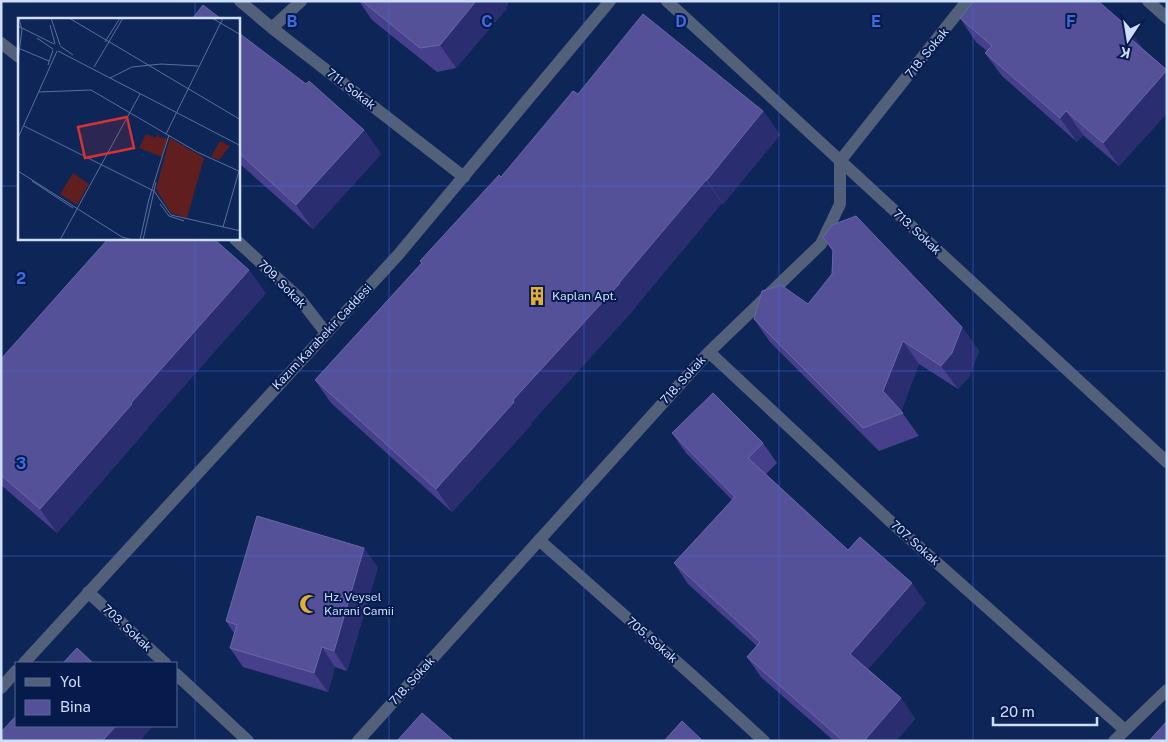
<svg xmlns="http://www.w3.org/2000/svg" width="1168" height="742" viewBox="0 0 1168 742" font-family="'Public Sans',sans-serif">
  <rect width="100%" height="100%" fill="#0e2557"/>
  <g fill="none" stroke-linecap="round" stroke-linejoin="round">
    <path stroke="#536079" stroke-width="12" d="M240,1l32,27 192,149
      M667,1l500,461
      M1148,1l19,17
      M272,28l29,-27
      M1,43l18,14
      M235,239l64,59 27,35
      M709,352l182,170 234,208
      M539,540l155,137 70,64
      M88,592l77,71
      M24,663l374,-408 212,-254
      M176,674l72,67
      M1,688l15,-17
      M358,741l351,-389 112,-108 19,-40v-43l127,-160
      M1114,741l53,-51"/>
  </g>
  <path fill="#46408c" d="M359,1h149l-1,7 -51,60 -19,4 -65,-52z
    M960,18l184,32 23,20v43l-48,53 -36,-31 -6,7 -75,-66 -17,-23 2,-2 -11,-9z
    M239,33l125,97 17,24 -68,75 -73,-65 -1,2z
    M763,111l17,24 -57,69 -1,-1 -86,103v1l-106,117 1,1 -79,87 -121,-109 -16,-23 106,-117 -1,-2 81,-84z
    M823,237l139,90 17,24 -10,26 -11,12 -39,-25 -18,47 18,25 -40,15 -109,-109 -16,-23 54,-15 24,-30 1,-22z
    M266,293l-118,134v1l-91,105 -56,-48v-126z
    M672,433l91,10 14,20 -11,11 82,76 78,53 -58,66 33,29 14,21 -19,22h-62l-73,-64 -14,-20 10,-11 -69,-62 -14,-21 58,-63 -46,-47z
    M378,567l-31,104 -12,-4 -7,25 -85,-25 -13,-19 4,-15 -8,-12z"/>
  <path fill="#2a2e71" d="M476,1h32l-1,7 -51,60 -16,-23z
    M1129,28l16,24 -21,-19z
    M1167,70v43l-48,53 -16,-23z
    M763,111l17,24 -57,69 -16,-24z
    M1066,111l17,24 -6,7 -17,-24z
    M364,130l17,24 -68,75 -17,-24z
    M706,180l16,23 -86,103v1l-106,117 1,1 -79,87 -16,-23z
    M249,270l17,23 -118,134v1l-91,105 -17,-24 91,-106z
    M962,327l17,24 -10,26 -11,12 -17,-23z
    M903,341l16,23 -19,51 -17,-24z
    M364,548l14,19 -31,104 -13,-20z
    M912,583l14,20 -62,71 -14,-20z
    M322,647l13,20 -7,25 -14,-19z
    M901,698l14,21 -19,22h-32z
    M116,726h37l-13,15h-38z"/>
  <path fill="#555198" stroke="#6867a8" d="M362,1h114l-36,44 -20,3z
    M974,1h124l31,27 -5,5 43,37 -64,73 -37,-32 -6,7 -75,-65 7,-7 -32,-28z
    M203,5l18,14h-29z
    M643,14l120,97 -56,69h-1l-87,103h1l-107,117 1,2 -78,87 -121,-109 107,-117 -2,-2 79,-86 2,2 72,-86 5,3z
    M239,33l67,51 3,-3 55,49 -68,75 -57,-52z
    M856,216l106,111 -10,26 -11,13 -38,-25 -20,50 20,22 -40,15 -109,-109 8,-28 19,-6 27,19 24,-30 1,-24 -10,-13 9,-12z
    M108,239h106l35,31 -118,133 1,1 -92,105 -39,-34v-116z
    M713,393l50,50 -15,15 100,92 12,-13 52,46 -62,71 51,44 -37,43h-21l-96,-84 13,-15 -86,-79 61,-66 -63,-64z
    M257,516l107,32 -30,103 -12,-4 -8,26 -84,-25 7,-23 -11,-4z
    M77,648l16,15h-30z
    M422,713l32,28h-57z
    M16,716v10h100l-14,15h-101v-9z
    M682,721l21,20h-39z
    M1167,721v20h-18z"/>
  <path fill="none" stroke="#406be0" stroke-width="1" stroke-opacity="0.55" d="M195,1v18M389,1v740M584,1v740M779,1v740M973,1v740M1,186h18M239,186h928M195,239v502M1,371h1166M1,556h1166"/>
  <defs>
    <g id="building-bare" transform="scale(1.5)"><path d="M-4-6H4V6H1V3H-1V6H-4ZM-2.5-4.3h1.7v1.8h-1.7ZM.8-4.3h1.7v1.8H.8ZM-2.5-1h1.7V.8h-1.7ZM.8-1h1.7V.8H.8Z" fill="#e3ae35" stroke="#061a4c" stroke-width="2.5" paint-order="stroke"/></g>
    <g id="mosque-bare" transform="scale(1.5)"><path d="M3.5-4.9A6 6 0 1 0 3.5 4.9A5 5 0 1 1 3.5-4.9Z" fill="#e3ae35" stroke="#061a4c" stroke-width="2.5" paint-order="stroke"/></g>
  </defs>
  <g fill-rule="evenodd">
    <use href="#building-bare" x="537" y="296"/>
    <use href="#mosque-bare" x="309" y="604"/>
  </g>
  <g text-anchor="middle" dominant-baseline="central" stroke-width="4" stroke-linejoin="round" paint-order="stroke">
    <g font-size="12" fill="#cddefe" stroke="#061a4c">
      <text transform="translate(927 53) rotate(-51)">718. Sokak</text>
      <text transform="translate(351 89) rotate(38)">711. Sokak</text>
      <text transform="translate(917 232) rotate(43)">713. Sokak</text>
      <text transform="translate(282 284) rotate(45)">709. Sokak</text>
      <text transform="translate(322 337) rotate(-47)">Kazım Karabekir Caddesi</text>
      <text transform="translate(683 380) rotate(-48)">718. Sokak</text>
      <text transform="translate(915 543) rotate(42)">707. Sokak</text>
      <text transform="translate(127 628) rotate(43)">703. Sokak</text>
      <text transform="translate(652 640) rotate(41)">705. Sokak</text>
      <text transform="translate(412 681) rotate(-48)">718. Sokak</text>
    </g>
    <g font-size="12" fill="#cddefe" stroke="#061a4c" text-anchor="start">
      <text x="552" y="296">Kaplan Apt.</text>
      <text x="324" y="597">Hz. Veysel<tspan x="324" dy="14">Karani Camii</tspan></text>
    </g>
  </g>
  <g transform="translate(18 18)">
    <rect width="222" height="222" fill="#0e2557"/>
    <path d="M140,115l1,4 8,2 -5,18 -23,-9 7,-14 10,4zM152,120l34,20 -17,60 -16,-5 -15,-24zM202,123l10,5 -11,14 -8,-3zM55,155l16,11 -12,21 -17,-11z" fill="#611e1e"/>
    <path fill="none" stroke="#5a6f9a" stroke-width="1" d="M33,0l9,27M51,0l172,102M194,0l29,17M32,7l5,19M0,8l36,18M19,20l16,11M87,24l15,-24M42,28l13,9M0,30l31,13M40,33l183,95M0,42l4,-30 -3,-12M30,47l5,-15M76,49l29,-49M92,60l22,-11 29,-3 37,2M21,74l52,-2 106,62 44,20M6,108l130,65 17,24 70,16M148,116l57,-116M0,120l39,-87M0,153l104,66 11,3M14,163l41,27M142,186l9,12 15,5M205,209l16,-56M42,222l80,-146M122,222l9,-41 20,-64M125,222l13,-58"/>
    <path fill="#d63133" fill-opacity="0.15" stroke="#d63133" stroke-width="2.5" d="M109,99l7,31 -49,10 -7,-31z"/>
    <rect width="222" height="222" fill="none" stroke="#cddefe" stroke-width="2.5"/>
  </g>
  <g font-size="16" text-anchor="middle" font-weight="bold" fill="#406be0" stroke="#061a4c" stroke-width="4" stroke-linejoin="round" paint-order="stroke">
    <text x="292" y="27">B</text>
    <text x="487" y="27">C</text>
    <text x="681" y="27">D</text>
    <text x="876" y="27">E</text>
    <text x="1071" y="27">F</text>
    <text x="21" y="284">2</text>
    <text x="21" y="469">3</text>
  </g>
  <rect width="1168" height="742" fill="none" stroke="#cddefe" stroke-width="5"/>
  <rect x="15" y="662" width="162" height="65" fill="#061a4c" stroke="#566893"/>
  <rect x="25" y="678" width="25" height="8" fill="#536079" stroke="#566893"/>
  <text x="60" y="687" font-size="15" fill="#cddefe">Yol</text>
  <rect x="25" y="700" width="25" height="15" fill="#555198" stroke="#566893"/>
  <text x="60" y="712" font-size="15" fill="#cddefe">Bina</text>
  <g transform="translate(1128 40) rotate(192)" stroke="#061a4c" stroke-width="4" paint-order="stroke">
  <path d="M0-4L9 19L0 12L-9 19Z" fill="#cddefe"/>
  <text y="-8" font-size="14" font-weight="bold" text-anchor="middle" fill="#cddefe">K</text>
  </g>
  <path d="M993 717v8h104v-8" fill="none" stroke="#cddefe" stroke-width="2.5"/>
  <text x="1000" y="717" font-size="15" fill="#cddefe" stroke="#061a4c" stroke-width="4" paint-order="stroke">20 m</text>
</svg>
